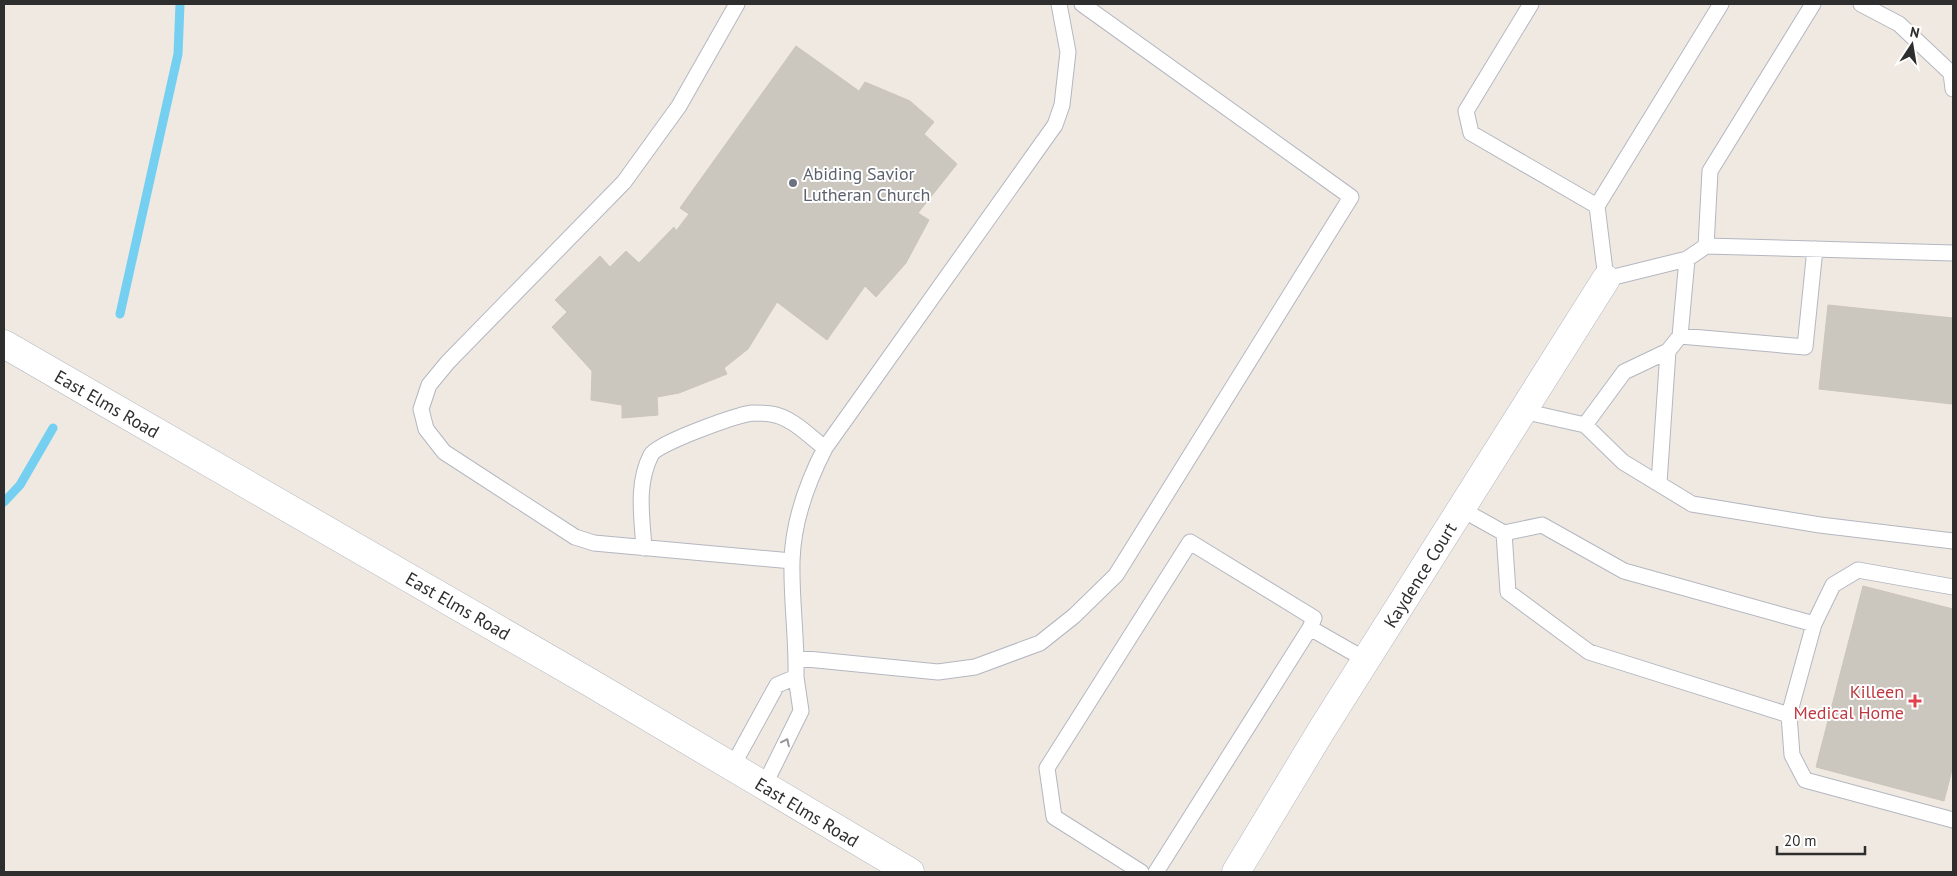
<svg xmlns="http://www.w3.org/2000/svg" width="1957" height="876" viewBox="0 0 1957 876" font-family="'PT Sans',sans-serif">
  <rect width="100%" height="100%" fill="#efe9e1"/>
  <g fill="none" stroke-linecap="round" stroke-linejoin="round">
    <path stroke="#75cff0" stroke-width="9" d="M120,314l58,-260 2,-50
      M4,502l16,-17 33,-57"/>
  </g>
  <path fill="#cbc7bf" stroke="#cbc5ba" d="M796,46l63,45 6,-9 45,19 24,21 -10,12 33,30 -39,49 11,7 -23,43 -30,34 -11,-11 -38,54 -50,-38 -29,47 -24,19 3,6 -48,19 -22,4 1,18 -36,3v-13l-31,-5 1,-29 -40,-44 15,-15 -12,-12 45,-44 10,11 16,-16 13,12 35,-36 2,4 13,-17 -9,-6z
    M1828,305l125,13 -1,86 -133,-15z
    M1863,586l90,23v157l-9,35 -128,-34z"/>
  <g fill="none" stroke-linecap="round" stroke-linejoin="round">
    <g stroke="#b4b7c1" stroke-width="17">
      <path id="service" d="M737,4l-58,102 -55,76 -176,180 -19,23 -8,24 5,20 18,23 131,85 19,6 198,18
        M1531,4l-65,107 5,22 126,73
        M1721,4l-124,202 9,73 81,-20 19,-13 4,-75 103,-167
        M1861,4l38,20 52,49 2,16
        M1706,246l247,7
        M1687,259l-7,77 -12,15 -44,21 -39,53 38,37 69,42 128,21 133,16
        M1680,336l125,11 10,-98
        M1523,411l62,14
        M1659,483l9,-132
        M1461,509l43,24 38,-8 82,46 190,53 19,-39 25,-15 95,17
        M1504,533l4,59 81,60 200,63 3,40 13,25 148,40
        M644,548c-2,-31 -8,-64 7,-93 6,-12 86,-40 101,-42 6,0 13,0 19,1 21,3 38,22 54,34
        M1310,628l56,32
        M797,658l141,14 37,-5 65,-24 34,-27 42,-41 235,-378 -269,-193
        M796,677c1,-39 -5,-77 -4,-116 1,-39 15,-78 33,-113l230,-323 7,-20 6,-53 -9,-48
        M1789,715l25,-91
        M732,767l45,-82 19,-8 5,34 -37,75
        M1141,872l-87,-55 -7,-49 143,-226 124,76 -4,10 -154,244"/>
    </g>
    <g stroke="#b4b7c1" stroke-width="29">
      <path id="minor" d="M1236,872l85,-141 285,-452"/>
    </g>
    <g stroke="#b4b7c1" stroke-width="29">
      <path id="secondary" d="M4,344l587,339 319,189"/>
    </g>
    <use href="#service" stroke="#fff" stroke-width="15"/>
    <use href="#minor" stroke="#fff" stroke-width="28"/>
    <use href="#secondary" stroke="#fff" stroke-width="28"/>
  </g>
  <defs><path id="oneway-chevron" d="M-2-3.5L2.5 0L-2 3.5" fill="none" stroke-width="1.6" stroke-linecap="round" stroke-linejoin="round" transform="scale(1.25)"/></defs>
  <use stroke="#969696" href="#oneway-chevron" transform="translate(786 742) rotate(-64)"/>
  <circle fill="#6b7280" stroke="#fff" stroke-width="2" cx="793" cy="183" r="5"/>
  <path fill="#e0444e" stroke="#fff" stroke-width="2" d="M1912.5 693.5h5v5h5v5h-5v5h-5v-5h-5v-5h5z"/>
  <g text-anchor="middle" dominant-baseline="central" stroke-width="4" stroke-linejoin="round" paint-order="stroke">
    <g font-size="18" fill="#5b616d" stroke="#fff" text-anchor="start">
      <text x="803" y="173">Abiding Savior<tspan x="803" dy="21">Lutheran Church</tspan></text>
    </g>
    <g font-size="18" fill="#2e2e2e" stroke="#fff">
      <text transform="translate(107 404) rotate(30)">East Elms Road</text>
      <text transform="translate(1420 575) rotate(-58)">Kaydence Court</text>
      <text transform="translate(458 606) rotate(30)">East Elms Road</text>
      <text transform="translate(807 812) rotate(31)">East Elms Road</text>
    </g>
    <g font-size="18" fill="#be3a42" stroke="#fff" text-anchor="end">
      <text x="1904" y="691">Killeen<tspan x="1904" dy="21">Medical Home</tspan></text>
    </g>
  </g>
  <rect width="1957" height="876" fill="none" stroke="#2e2e2e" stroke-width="10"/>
  <g transform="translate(1912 45) rotate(12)" stroke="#ffffff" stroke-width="4" paint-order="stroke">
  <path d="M0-4L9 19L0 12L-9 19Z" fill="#2e2e2e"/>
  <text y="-8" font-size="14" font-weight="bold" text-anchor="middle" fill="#2e2e2e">N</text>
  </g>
  <path d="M1777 846v8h88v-8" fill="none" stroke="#2e2e2e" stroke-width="2.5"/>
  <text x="1784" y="846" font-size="15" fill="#2e2e2e" stroke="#ffffff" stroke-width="4" paint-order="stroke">20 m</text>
</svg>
